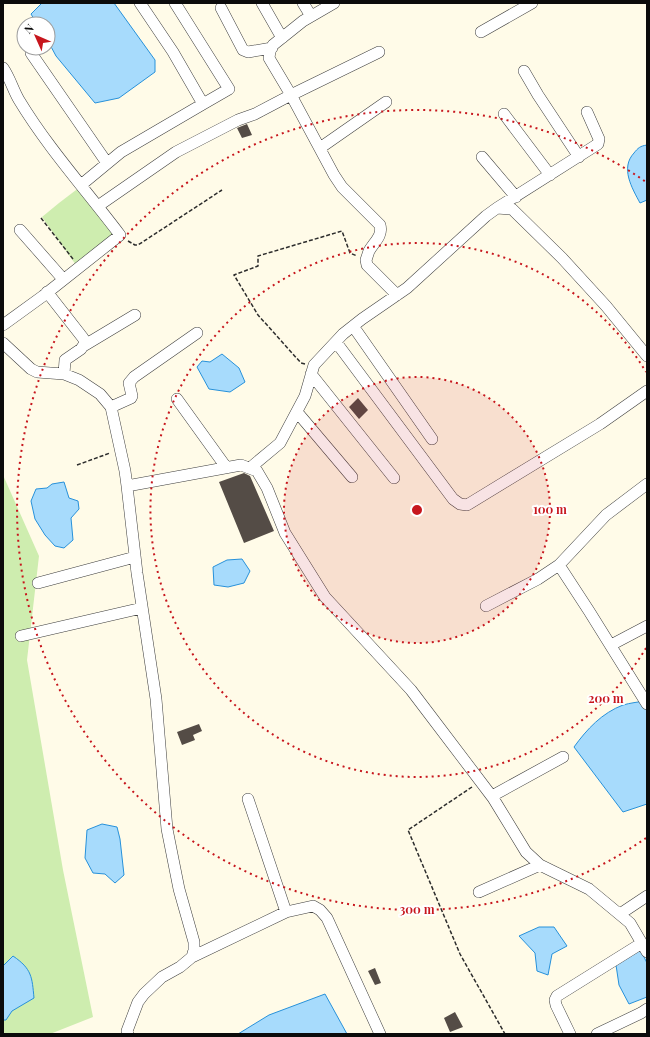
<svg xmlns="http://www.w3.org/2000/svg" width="650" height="1037" viewBox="0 0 650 1037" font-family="'Playfair Display',serif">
  <rect width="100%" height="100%" fill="#fffbe8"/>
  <path fill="#ceedaf" d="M80,187l41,50 -45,28 -34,-48 17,-14z
    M3,475l36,81 -12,104 36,210 30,147 -43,17h-47z"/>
  <path fill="#a7dbfc" stroke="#2791da" d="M42,3h72l41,57v12l-36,26 -24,5 -39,-47 -8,-15v-17h-11l-6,-10z
    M647,145v55l-7,3c-8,-15 -20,-35 -6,-50 4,-5 6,-7 13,-8z
    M222,354l17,14 6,14 -15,10 -21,-3 -12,-22 5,-6 8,1z
    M64,482l5,16 9,3 1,8 -8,9 2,22 -9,8 -9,-2 -10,-11 -10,-16 -4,-18 5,-12 11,-1 5,-4z
    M242,559l8,12 -6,12 -16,4 -14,-2 -1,-18 14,-7z
    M645,701l2,3v100l-24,8 -49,-65c13,-18 28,-34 49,-42 7,-2 15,-3 22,-4z
    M102,824l15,3 3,12 4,36 -9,8 -10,-9 -12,-1 -8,-15 2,-28z
    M539,927h15l13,19 -15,8 -4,21 -11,-4 -2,-18 -16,-17z
    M640,949l7,14v34l-18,7 -10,-19 -3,-20z
    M13,956c19,13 19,21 21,42l-22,13 -6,9h-3v-54z
    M325,994l22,40h-109l31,-19z"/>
  <path fill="#544c46" d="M247,124l5,11 -10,3 -5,-10z
    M358,398l10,12 -9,9 -10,-12z
    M244,473l6,3 24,55 -30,12 -25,-61z
    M199,724l3,7 -9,4 2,5 -13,5 -5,-13z
    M375,968l6,15 -6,2 -7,-14z
    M455,1012l8,15 -13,5 -6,-14z"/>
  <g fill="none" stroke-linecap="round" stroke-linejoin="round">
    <g stroke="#3e3e3e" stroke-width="12">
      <path id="minor" d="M175,3l54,86 -26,15
        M262,3l20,35
        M303,3l8,13
        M221,8l22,42 5,2 24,-4
        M481,32l51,-29
        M379,52l-88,43 43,80 8,12 38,38c3,11 -6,17 -11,26 -1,3 -2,6 -3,9l1,5 30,30
        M31,53l76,110
        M3,68c7,10 10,22 16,32 29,48 67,90 101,135l-77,61 -40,29
        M524,71l14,24 41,62
        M504,114l46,61
        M320,148l66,-46
        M482,157l34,40
        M81,185l40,-33 82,-48 -30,-52 -33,-49
        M98,206l78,-54 62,-32 17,-6 36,-19 -22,-37 1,-7 3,-6 30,-24 31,-18
        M497,208l101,-64 1,-5 -12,-27
        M20,230l43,49
        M47,292l36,46 2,5 -4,6 -16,11 -1,14
        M353,326l79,113
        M336,342l117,157 7,5 7,1 133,-81 47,-33
        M3,343l28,26 6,3 27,2 15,6 21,14 11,13 14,64 2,15 10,87 19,126 11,130 12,60 15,53v8l-2,7 -12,10 -18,10 -18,17 -6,8 -11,29 1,3
        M85,345l50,-30
        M311,374l83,104
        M177,399l49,68
        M111,407l20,-9 1,-2 -3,-13 5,-6 63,-44
        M297,412l55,65
        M250,468l30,-25 25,-47 9,-31 29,-31 19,-15 45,-31 79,-72 11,-8 15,1 50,49 44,48 41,50
        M127,486l114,-21 16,6 10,17 18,45 40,64 86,93 82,108 33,54 14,13 49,24 41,34 17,29
        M559,565l30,46 58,93
        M38,583l97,-26
        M486,606l52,-27 21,-14 47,-50 41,-31
        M21,636l121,-28
        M611,645l36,-19
        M492,796l71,-39
        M248,799l38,113
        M479,892l61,-27
        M620,914l27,-18
        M192,957l94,-45 27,-6 7,4 7,8 53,116
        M570,1034l-14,-29 -1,-5 2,-4 85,-53
        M597,1034l44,-21 6,-4"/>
    </g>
    <path stroke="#2d2d2d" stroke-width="1.5" stroke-dasharray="4 2" stroke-linecap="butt" d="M41,218l32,41
      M128,241l7,4h3l84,-55
      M305,364l-4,-1 -43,-48 -24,-40 24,-9v-10l84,-25 8,22 7,3
      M77,465l33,-12
      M472,787l-64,43 52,124 45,80"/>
    <use href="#minor" stroke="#fff" stroke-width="11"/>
  </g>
  <circle cx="417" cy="510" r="133" fill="#c7161d" fill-opacity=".12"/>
  <g fill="none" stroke="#c7161d" stroke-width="2" stroke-dasharray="2 4">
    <circle cx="417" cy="510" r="133"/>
    <path d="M646 648A267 267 0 1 1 646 372"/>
    <path d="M646 838A400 400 0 1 1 646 182"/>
  </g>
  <circle cx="417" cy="510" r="6" fill="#c7161d" stroke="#fff" stroke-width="2"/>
  <g font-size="12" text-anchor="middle" font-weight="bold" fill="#c7161d" stroke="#fff" stroke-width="4" stroke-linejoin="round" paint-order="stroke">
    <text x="550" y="514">100 m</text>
    <text x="606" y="703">200 m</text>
    <text x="417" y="914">300 m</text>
  </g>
  <rect width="650" height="1037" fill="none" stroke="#0b0b0b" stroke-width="8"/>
  <g transform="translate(36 36) rotate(315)"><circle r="19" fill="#ffffff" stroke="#9d9d9d"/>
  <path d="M0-3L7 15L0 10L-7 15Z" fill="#c7161d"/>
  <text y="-6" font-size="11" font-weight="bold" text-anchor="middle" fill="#0b0b0b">N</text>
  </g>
</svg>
